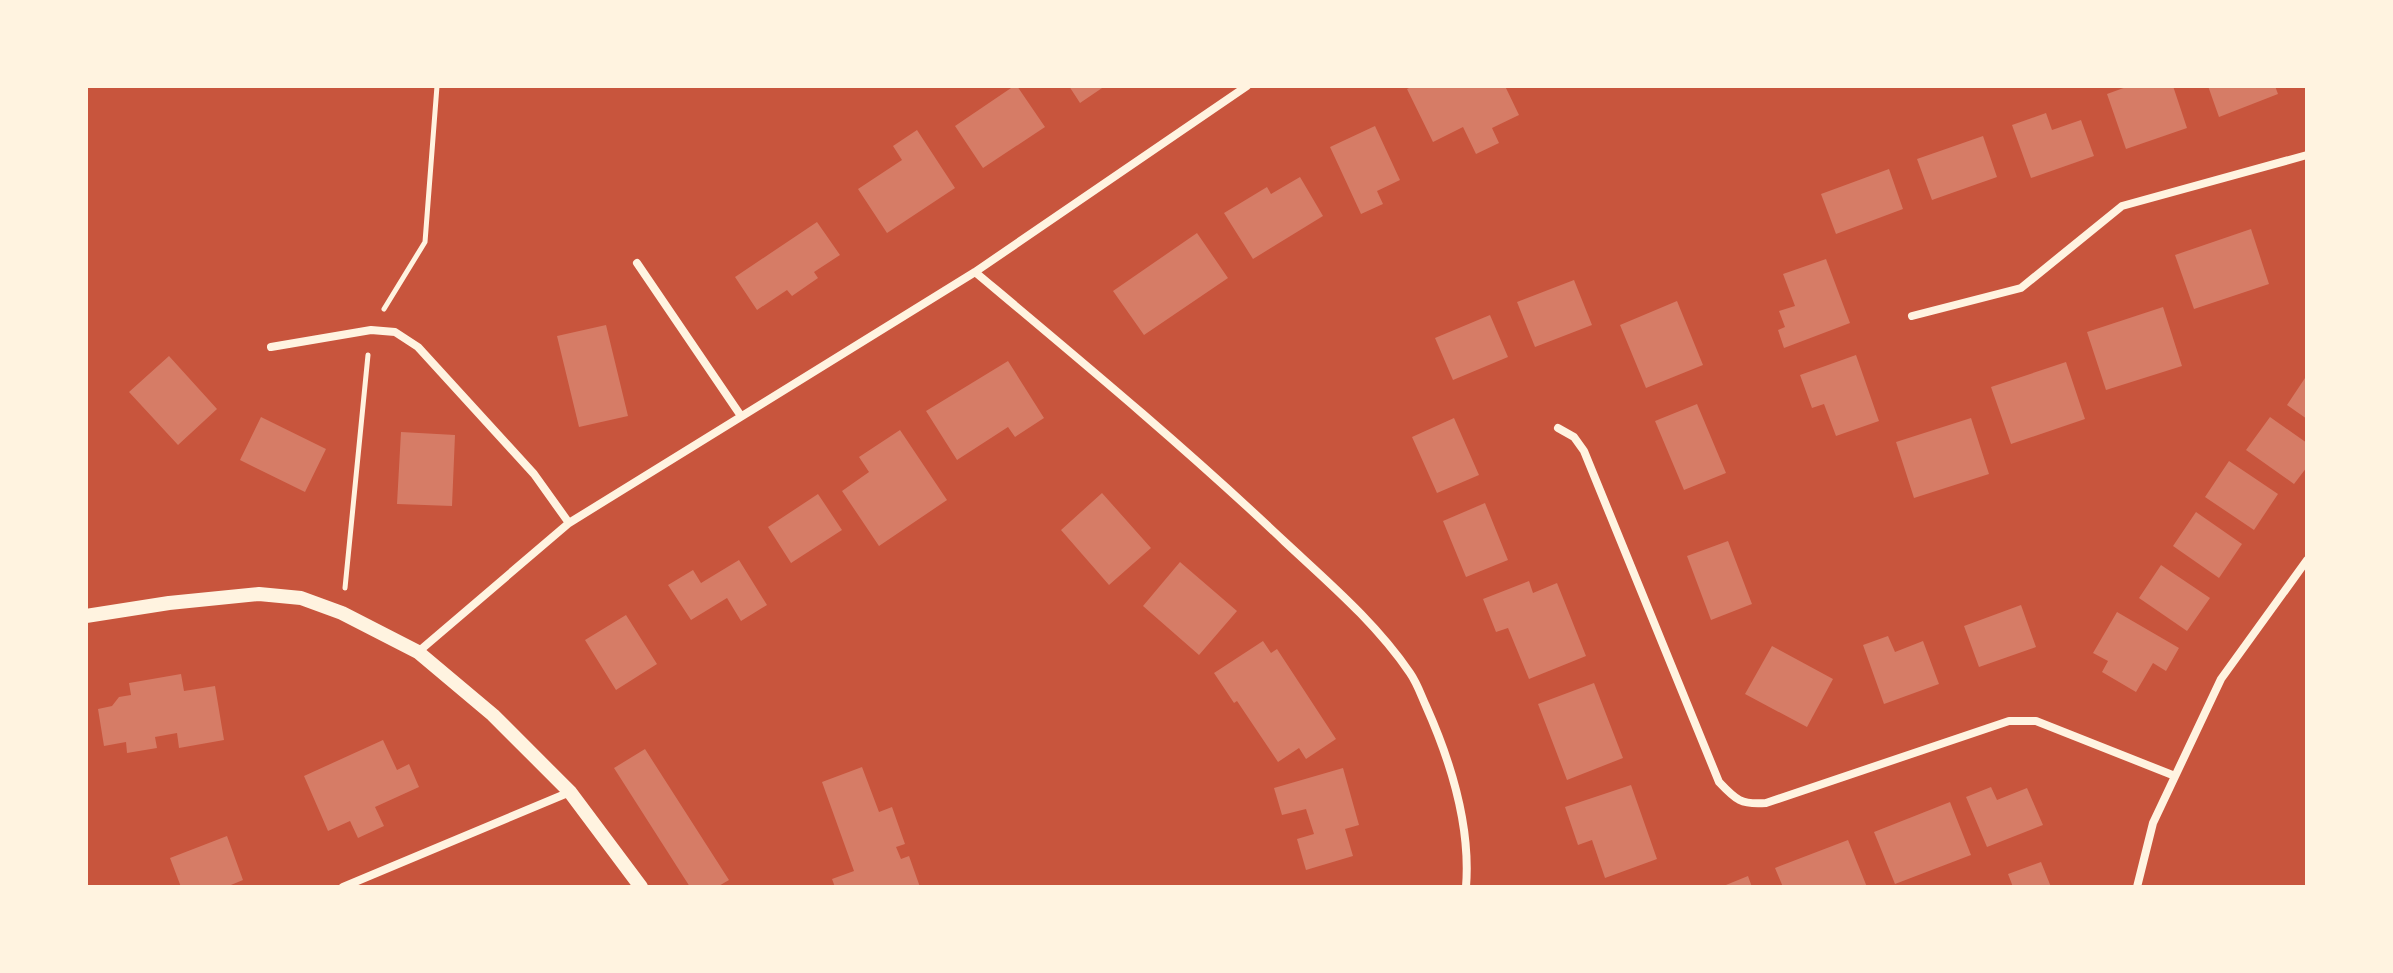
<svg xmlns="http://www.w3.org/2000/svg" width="2393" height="973" viewBox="0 0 2393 973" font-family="Figtree,sans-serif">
  <rect width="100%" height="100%" fill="#c8553d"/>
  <path fill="#d67c66" d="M1014,86h3l28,41 -62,41 -28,-42z
    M1069,86h36l-25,17z
    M1413,86h92l14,29 -27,13 7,15 -23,11 -13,-27 -30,15 -26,-53z
    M2129,86h44l14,42 -61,21 -19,-55z
    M2208,86h67l3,8 -59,23z
    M2046,113l6,17 29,-10 13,36 -63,22 -19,-53z
    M1375,126l25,54 -23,11 6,13 -22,10 -31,-67z
    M917,130l38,58 -68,45 -29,-44 44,-29 -9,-14z
    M1983,136l14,41 -65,23 -15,-41z
    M1889,169l14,40 -67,25 -15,-40z
    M1300,177l23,39 -70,43 -29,-46 43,-26 4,7z
    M817,222l23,33 -26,17 4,6 -26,18 -5,-6 -30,20 -22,-33z
    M2251,229l18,55 -75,25 -19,-54z
    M1197,233l31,45 -84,57 -31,-44z
    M1826,259l24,64 -66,25 -6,-18 7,-3 -6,-16 16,-5 -12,-32z
    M1574,280l18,45 -57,22 -18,-45z
    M1677,301l26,64 -57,23 -26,-63z
    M2163,307l19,59 -76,24 -19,-58z
    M1490,315l18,42 -55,23 -18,-42z
    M606,325l22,91 -49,11 -22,-91z
    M1856,355l23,66 -43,15 -12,-32 -12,4 -12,-33z
    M169,356l48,53 -39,36 -49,-53z
    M1008,361l36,57 -29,19 -7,-10 -51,33 -31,-49z
    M2066,362l19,57 -74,25 -20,-57z
    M2307,375v44l-20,-14z
    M1697,404l29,69 -42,17 -29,-69z
    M261,417l65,32 -21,43 -65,-32z
    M2270,417l37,26v24l-13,17 -48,-34z
    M1454,418l25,57 -42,18 -25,-56z
    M1971,418l18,56 -75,24 -18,-56z
    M900,430l47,70 -68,46 -37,-55 27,-19 -10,-15z
    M401,432l54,3 -3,71 -55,-2z
    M2229,461l49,33 -24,36 -49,-33z
    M1102,493l49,55 -42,37 -48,-55z
    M818,494l24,36 -51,33 -23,-36z
    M1485,503l23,57 -42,17 -23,-56z
    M2196,512l46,32 -23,34 -46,-32z
    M1728,541l24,63 -41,16 -24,-64z
    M739,560l28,45 -26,16 -14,-23 -36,22 -23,-35 25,-15 8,13z
    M1180,562l57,49 -38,44 -56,-49z
    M2161,565l49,33 -23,33 -48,-33z
    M1529,581l4,12 24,-10 29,73 -57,23 -21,-51 -12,4 -13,-33z
    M2021,605l15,42 -57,20 -15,-41z
    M2117,612l62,36 -13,23 -13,-8 -17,29 -34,-20 6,-11 -15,-8z
    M626,615l31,49 -41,26 -31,-50z
    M1888,636l7,16 28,-11 16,43 -55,20 -21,-59z
    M1263,641l8,12 6,-4 59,90 -30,20 -7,-11 -21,14 -41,-61 -3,2 -20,-30z
    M1772,646l61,33 -26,48 -62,-33z
    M181,674l3,17 31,-5 9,54 -45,8 -2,-15 -22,4 2,11 -30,5 -1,-11 -22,4 -6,-37 14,-3 7,-9 12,-2 -2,-12z
    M1594,683l29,75 -56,22 -29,-76z
    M383,740l14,30 12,-6 10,23 -44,20 9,19 -26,12 -8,-17 -22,10 -24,-55z
    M645,749l84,131 -12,7h-27l-76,-119z
    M862,767l17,45 13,-5 13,37 -9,3 5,12 8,-3 11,31h-85l-3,-8 22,-8 -32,-89z
    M1343,768l16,57 -14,4 8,27 -47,14 -9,-31 17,-5 -8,-25 -24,6 -8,-27z
    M1631,785l26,74 -52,19 -13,-38 -14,5 -13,-38z
    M1991,787l6,13 30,-12 16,37 -56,22 -21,-50z
    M1950,802l21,53 -76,29 -21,-52z
    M227,836l16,44 -17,7h-45l-11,-29z
    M1848,840l19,47h-84l-8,-19z
    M2041,862l10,25h-38l-5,-13z
    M1748,876l4,11h-31z"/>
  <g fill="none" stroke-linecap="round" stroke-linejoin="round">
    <path stroke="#fff3e0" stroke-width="5" d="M384,309l41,-67 12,-156
      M345,588l23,-233"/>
    <path stroke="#fff3e0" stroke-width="8" d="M637,263l104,153
      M975,272c105,88 211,176 310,270 44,41 91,81 125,131 7,10 11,22 16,33 25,56 45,119 40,181
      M1912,316l109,-28 101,-82 185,-51
      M271,347l100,-17 24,2 23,15 116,127 35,49
      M1558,428l16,9 10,14 135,331c17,18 22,23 47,21l243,-82h27l139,55
      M418,652l151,-129 406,-251 272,-186
      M343,887l227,-95
      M2137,887l16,-64 68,-144 86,-119"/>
    <path stroke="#fff3e0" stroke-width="14" d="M86,616l83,-13 90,-9 42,4 41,15 76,39 75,63 77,77 71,95"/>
  </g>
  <rect width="2393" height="973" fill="none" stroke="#fff3e0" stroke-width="176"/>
</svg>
